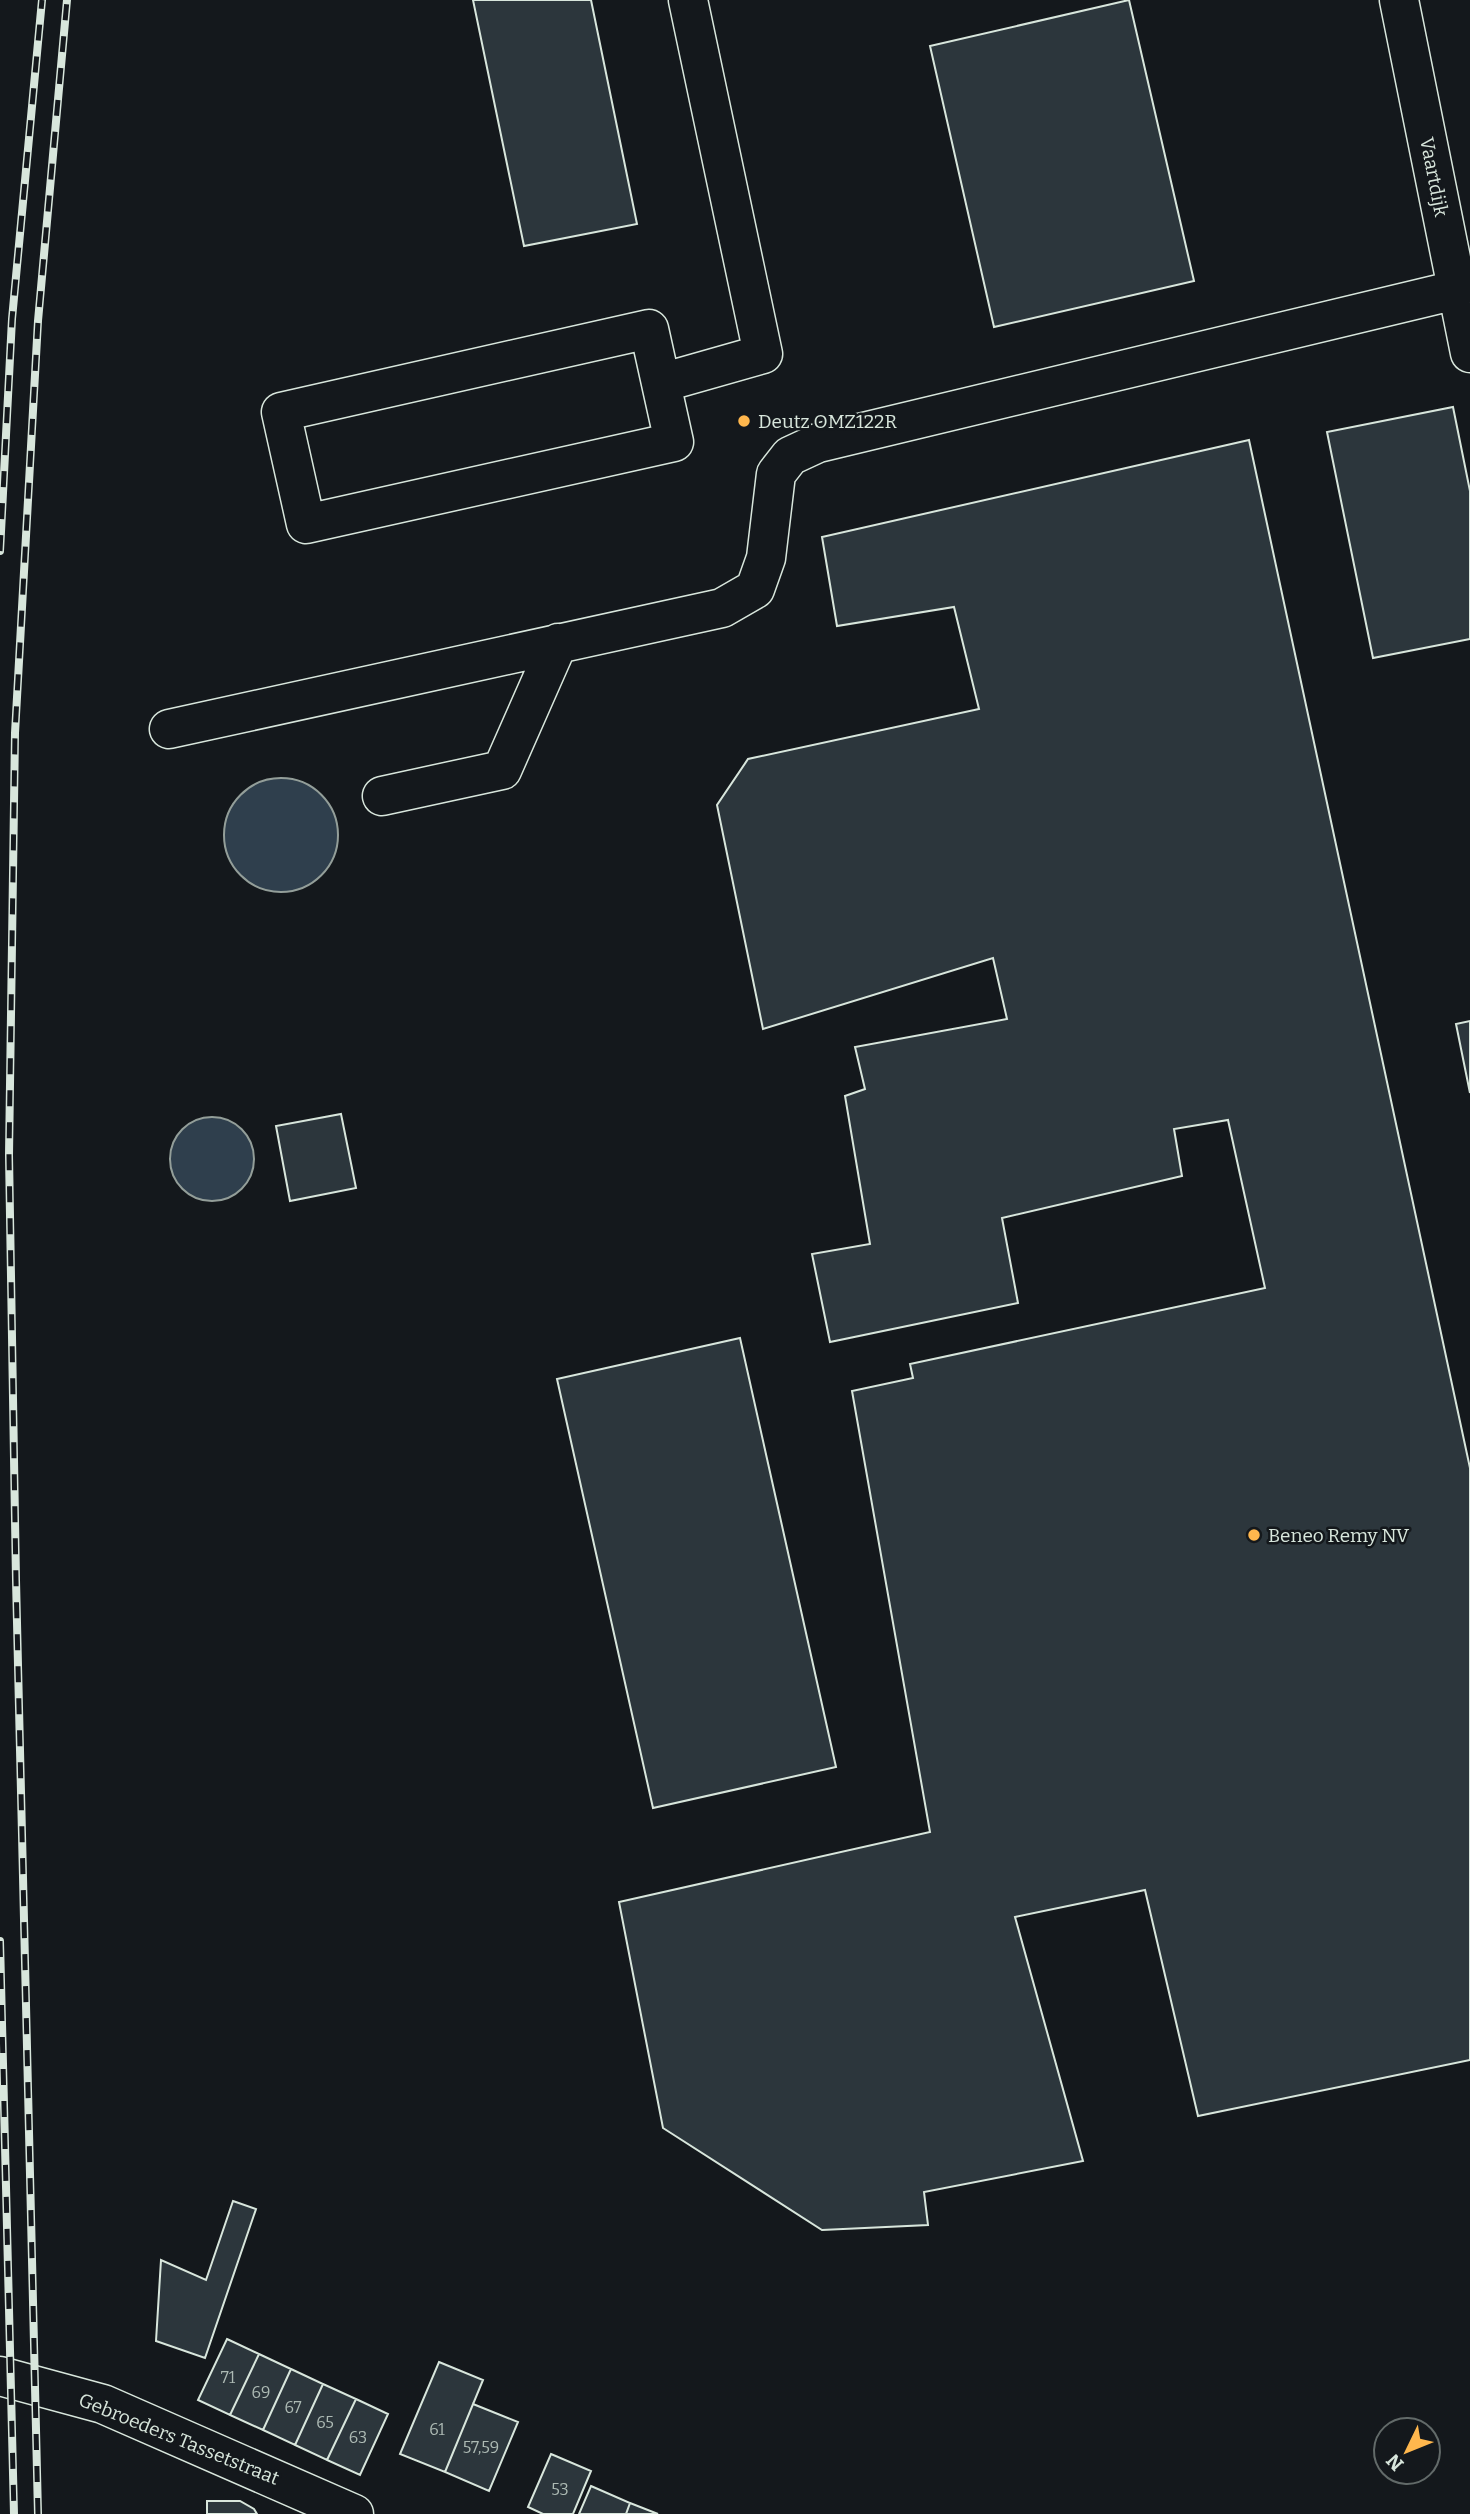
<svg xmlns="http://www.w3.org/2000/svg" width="1470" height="2514" viewBox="0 0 1470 2514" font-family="Bitter,serif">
  <rect width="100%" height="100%" fill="#14181c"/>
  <path fill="#2f3f4d" stroke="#939e99" stroke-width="2" d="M224 835a57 57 0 1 1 114 0a57 57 0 1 1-114 0Z
    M170 1159a42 42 0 1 1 84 0a42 42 0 1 1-84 0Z"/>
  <path fill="#2c363c" stroke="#d8e6dc" stroke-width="2" d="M473,0h118l46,224 -113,22z
    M1129,0l65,281 -200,46 -64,-281z
    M1453,407l17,84v148l-97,19 -46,-226z
    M1249,440l221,1028v592l-272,56 -53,-226 -130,27 68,244 -159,31 4,33 -106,5 -159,-102 -44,-226 311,-70 -78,-441 61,-13 -3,-14 355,-76 -37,-168 -54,9 8,47 -180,42 16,85 -188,39 -18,-88 58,-10 -25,-148 20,-7 -10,-42 152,-28 -14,-61 -230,71 -46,-224 31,-46 231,-50 -25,-102 -117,19 -15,-89z
    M1470,1021v72l-14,-69z
    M341,1114l15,74 -66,13 -14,-75z
    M740,1338l96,429 -183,41 -96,-429z
    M233,2201l23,8 -51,149 -49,-17 5,-81 45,20z
    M227,2339l32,15 -29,61 -32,-15z
    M259,2354l32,15 -28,61 -33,-15z
    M439,2362l44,18 -38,92 -45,-18z
    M291,2369l32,15 -28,61 -32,-15z
    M323,2384l33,15 -29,61 -32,-15z
    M356,2399l32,15 -28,61 -33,-15z
    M473,2404l45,18 -29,69 -44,-19z
    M551,2454l40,17 -18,43h-30l-15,-7z
    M591,2486l39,17 -4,11h-47z
    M207,2501h33l14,8 3,5h-50z
    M630,2503l28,11h-32z"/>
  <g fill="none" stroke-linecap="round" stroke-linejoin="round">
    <g stroke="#d8e6dc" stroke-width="41">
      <path id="minor" d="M1399,0l71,353
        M649,329l25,113 -368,82 -25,-112z
        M661,383l102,-29 -75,-354
        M169,729l553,-121 33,-19 11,-31 10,-84 14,-18 28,-13 638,-153
        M382,796l120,-26 56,-127
        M0,2376l103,28 251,110"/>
    </g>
    <use href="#minor" stroke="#14181c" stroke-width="38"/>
    <g stroke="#d8e6dc" stroke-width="8">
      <path id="rail" d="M0,551l12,-232 30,-319
        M0,1941l14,573
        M38,2514l-22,-934 -7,-425 6,-422 23,-412 29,-321"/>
    </g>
    <use href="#rail" stroke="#14181c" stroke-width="5" stroke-dasharray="16" stroke-linecap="butt"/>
  </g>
  <g fill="#ffb74d" stroke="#14181c" stroke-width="2.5">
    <circle cx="744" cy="421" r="7"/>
    <circle cx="1254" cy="1535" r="7"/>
  </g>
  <g text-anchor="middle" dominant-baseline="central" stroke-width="5" stroke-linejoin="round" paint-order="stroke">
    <g font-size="16" fill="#adbab4">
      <text x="228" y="2377">71</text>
      <text x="261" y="2392">69</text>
      <text x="293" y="2407">67</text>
      <text x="325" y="2422">65</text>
      <text x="437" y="2429">61</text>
      <text x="358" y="2437">63</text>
      <text x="481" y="2447">57,59</text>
      <text x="560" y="2489">53</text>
    </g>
    <g font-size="19" fill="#d8e6dc" stroke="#14181c">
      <text transform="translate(1434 177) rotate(79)">Vaartdijk</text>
      <text transform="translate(179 2439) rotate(22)">Gebroeders Tassetstraat</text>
    </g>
    <g font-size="19" fill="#d8e6dc" stroke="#14181c" text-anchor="start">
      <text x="758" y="421">Deutz OMZ122R</text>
      <text x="1268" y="1535">Beneo Remy NV</text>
    </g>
  </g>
  <g transform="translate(1407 2451) rotate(227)"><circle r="33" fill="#14181c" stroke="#626a69" stroke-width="2"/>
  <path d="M0-5L12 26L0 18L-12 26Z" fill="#ffb74d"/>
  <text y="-10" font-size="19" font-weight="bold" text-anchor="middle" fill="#d8e6dc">N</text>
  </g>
</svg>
